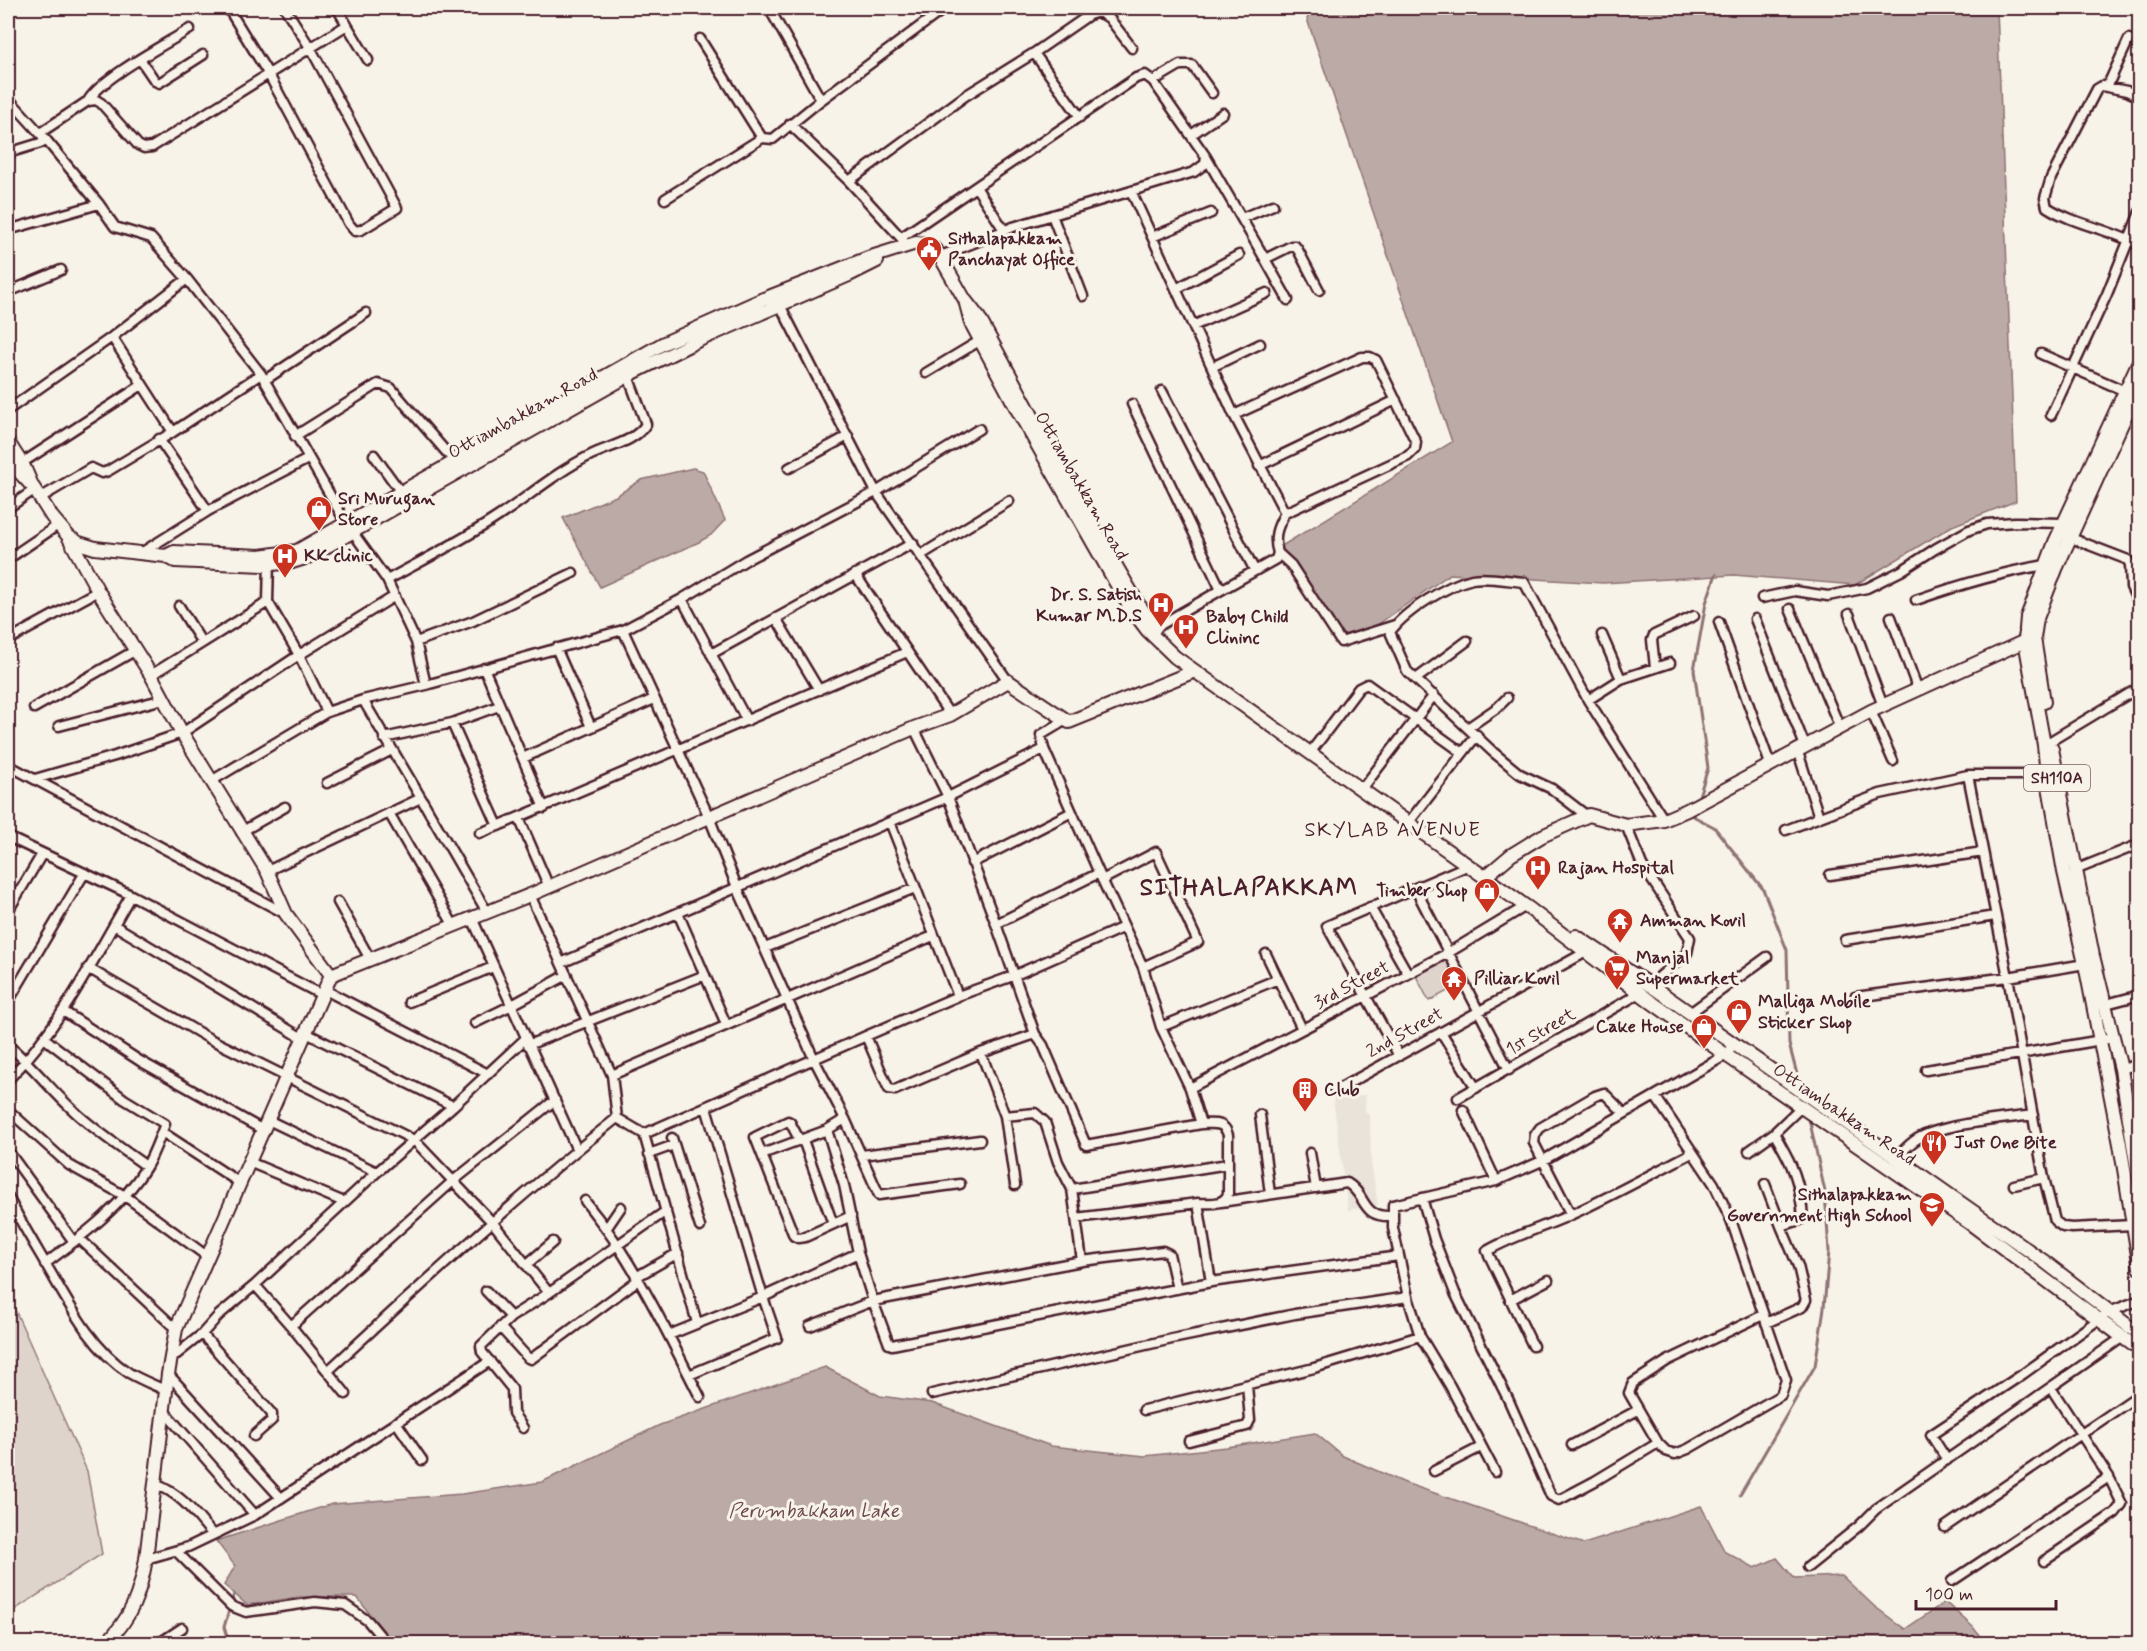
<svg xmlns="http://www.w3.org/2000/svg" width="2147" height="1651" viewBox="0 0 2147 1651" font-family="Mynerve,sans-serif">
  <rect width="100%" height="100%" fill="#f7f3e8"/>
  <filter id="ink" filterUnits="userSpaceOnUse"><feTurbulence type="fractalNoise" baseFrequency=".0167" numOctaves="2"/><feDisplacementMap in="SourceGraphic" scale="12" xChannelSelector="R" yChannelSelector="G"/><feConvolveMatrix kernelMatrix="1 2 1 2 8 2 1 2 1" color-interpolation-filters="sRGB"/></filter>
  <g filter="url(#ink)">
    <path fill="#eae3da" d="M1366,1095l-1,16 5,5 1,47 7,42 -30,5 -15,-112z"/>
    <path fill="#ded4cc" stroke="#947a7c" stroke-width="1.5" d="M1449,956l12,28 -32,17 -14,-27z
      M8,1294l79,177 15,83 -94,60z"/>
    <path fill="#bcaaa7" stroke="#8e7275" stroke-width="1.5" d="M1313,8h684l19,493 -64,25 -97,59 -121,-10 -131,8 -153,-9 -106,74 -64,-101 172,-105 -145,-423z
      M693,468l10,3 22,49 -14,15 -12,7 -99,45 -37,-69 53,-22 25,-16z
      M825,1367l55,29 52,7 119,43 94,10 82,-9 88,-14 28,23 62,27 179,61 117,-38 24,46 30,16 22,-10 17,20 48,-2 32,30 31,23 40,-27 28,25 12,16 -1593,1 -35,-47h-58l-52,8 -23,-20 11,-19 -19,-25 116,-37 130,-10 80,-12 118,-57z"/>
    <g fill="none" stroke-linecap="round" stroke-linejoin="round">
      <path stroke="#8e7275" stroke-width="3" d="M1698,799l10,-31 -14,-98 12,-67 10,-29
        M1694,811l-1,5 21,11 49,62 24,61 2,94 11,42
        M1740,1495l75,-129 9,-58 5,-57 -4,-59 -16,-74
        M229,1644l-5,-17 10,-33"/>
      <g stroke="#4a1f2b" stroke-width="13">
        <path id="street" d="M228,8l41,67 80,149 6,7 6,-1 36,-22 -86,-159 -26,-41
          M769,8l52,92
          M347,25l21,35
          M700,39l62,99 11,1 48,-39 124,-92
          M1034,53l46,64
          M140,59l15,22 4,2 44,-28
          M1153,81l27,-16h12l20,28
          M2107,87l22,-48
          M2140,97l-13,-6 -25,-5 -5,3 -46,89 -6,20 2,9c28,18 64,22 93,39
          M8,98l39,43 52,63 16,23 36,11 36,41
          M88,101c13,-23 78,-57 102,-72
          M790,124l59,57 54,59
          M40,133l48,-32 8,-1 5,3 37,42 6,3 8,-1 195,-122 -10,-17
          M1191,135l32,-22
          M8,153l39,-12
          M849,181l116,-85 69,-43 55,-38 10,-3 10,6 23,30
          M976,187l28,43
          M1131,191l103,224 51,98 123,-57 7,-7 1,-7 -40,-82 -6,-3h-8l-128,58
          M665,199l97,-61
          M1052,215l31,81
          M1242,218l31,-13
          M8,230l91,-26
          M902,237l234,-159 9,-3 8,6 53,76 59,102
          M1152,237l59,-24
          M941,256l72,-29 181,-55 11,-8 1,-7
          M1176,289l63,-34
          M8,292l53,-22
          M1288,300l-23,-41 26,-13h4l3,4 21,40
          M780,305l96,187 132,189
          M1193,326l74,-33
          M112,337l61,95
          M2041,354l84,37
          M1212,367l48,-23
          M926,373l55,-33
          M265,380l101,-67
          M1162,391l93,180
          M1132,404l89,186 55,-31 2,-6c-5,-16 -1,-26 7,-40
          M8,410l104,-73 75,-58 74,95 85,149 41,57 29,62 10,43
          M2051,415l56,-121 33,-82
          M295,436l83,-52 13,4 63,73
          M159,439l49,72
          M374,455l26,36
          M22,463l120,-78
          M1259,466l137,-66
          M789,468l59,-32
          M40,498l51,-30 11,5 6,-2 65,-39 88,-58
          M8,508l26,-18
          M2071,538l57,22 2,5 1,22 9,19
          M141,553l67,-42 100,-52
          M1278,553l13,12 50,77 54,-17
          M921,555l88,-54
          M8,559l50,-34
          M269,560l-1,42 31,53 28,57
          M855,574l95,141
          M387,580c38,-21 76,-40 112,-64 30,-20 59,-45 92,-61 18,-9 44,-13 55,-31l-18,-48
          M1762,598l33,-7 33,5 39,-8 34,-17 34,-22 34,-19 18,-6 28,-2 48,1
          M682,599l65,122
          M1916,600c43,-15 85,-28 130,-35
          M179,606l23,37
          M1790,609l50,119
          M1849,614l34,92
          M1891,617l27,73
          M776,618l43,72
          M1755,619l50,127
          M1719,622l51,142
          M1155,628l66,-38
          M623,630l86,187 28,70 77,172 31,60 -18,11 17,55 14,68 15,48 16,43 3,1 319,-63 188,-26
          M1602,635l19,44
          M8,640l90,-49
          M416,642l57,-21 100,-48
          M556,648l35,79
          M711,654l202,-111
          M1655,667l-3,-27 2,-5 40,-19
          M484,668l60,140
          M151,675l117,-73
          M1416,679l51,-38
          M1588,700l33,-21 49,-16
          M34,708l102,-58
          M1871,711l22,50
          M452,723l47,-17
          M59,726l105,-27
          M1469,727l29,-20 9,-9
          M914,728l34,69 48,127 39,110 8,11 43,100 115,-21 -11,-36 -29,-61 -18,-60 -44,-94 -55,-124 -3,-14 25,-15
          M384,738l68,-15 46,103 409,-174
          M2044,745l96,-58
          M1797,749l22,68
          M1310,753l49,-65 8,-4 96,69
          M523,758l131,-59
          M8,765l278,149
          M1968,775l40,202 36,201 11,43 8,6 9,1 61,-3
          M35,779l80,-23 67,-23 117,-78 96,-59
          M213,780l114,-68 36,-12 63,-15 197,-55 59,-31 64,-39 130,-68 103,-63
          M327,783l65,-33
          M1362,789l72,-94
          M421,798l66,114
          M389,813l65,113
          M1587,816l-35,-27 -32,-15 -27,-22 -86,-81 -17,-39c15,-21 57,-47 82,-53 14,-3 38,2 52,3l64,118 76,120
          M519,818l30,69
          M890,822l68,174
          M1409,822l68,-87
          M1626,825l16,40 48,73 -3,15 -37,32
          M1786,830l94,-36 88,-19h79
          M241,832l44,-25
          M480,833l18,-7
          M8,837l123,58 191,100
          M972,863l100,-51
          M2075,870l65,-26
          M267,871l154,-73 -58,-98
          M1830,875l153,-23
          M1102,880l54,-28 42,90 -55,25
          M1415,888l94,182
          M530,895l82,180 5,43
          M338,902l32,57
          M1370,907l38,67
          M8,911l34,-57
          M678,913l48,111
          M472,918l105,232
          M996,924l103,-51
          M114,925l190,114
          M1845,940l150,-24
          M765,948l150,-60
          M1266,954l36,75
          M561,963l387,-166 96,-48
          M88,968l122,71 204,101 79,83 56,70
          M325,990l163,84
          M1855,997l153,-20 77,-13
          M8,1002l76,-128
          M409,1002l84,-35
          M2106,1004l34,-9
          M63,1011l77,50 123,69
          M1690,1013l77,-56
          M475,1023l35,-17 57,-31
          M1161,1027l117,-48
          M1441,1032l35,56
          M306,1033l147,73
          M866,1036l21,49 2,4 6,1 86,-37 54,-19
          M44,1038l80,61 41,25c-6,14 -11,30 -19,43 -24,40 -64,69 -101,97
          M8,1045c24,20 42,44 65,65 22,21 48,38 73,56
          M528,1045l177,-70
          M981,1053l24,63 30,-3 10,9 13,40 14,27 10,72
          M1399,1056l-72,-130 142,-61
          M2121,1069l19,-5
          M1926,1070l187,-32
          M612,1075l321,-139
          M8,1080c52,-53 86,-121 123,-185
          M1190,1088l258,-135 78,-47
          M1335,1091l251,-139
          M1655,1096l59,88 17,36 55,160 -5,15 -93,54 -13,5 -9,-3 -8,-8 -29,-50 4,-10 34,-22 96,-46
          M1458,1098l182,-105
          M8,1110l61,55 56,31 83,61
          M1463,1110l33,71
          M1260,1115l10,79
          M1005,1116l10,69
          M617,1118l27,16 53,189
          M845,1119l34,76 81,-11
          M268,1120l109,52
          M162,1132l78,51
          M644,1134l222,-98 92,-40 55,-20 111,-49
          M672,1138l28,89
          M803,1140l30,84
          M800,1141l-10,-19 -2,-1 -33,16 39,99 4,2 7,-1 46,-21
          M8,1151l66,91
          M1749,1151l25,-18 26,-25
          M1310,1153l6,35
          M649,1154l25,-9
          M762,1154l65,-24
          M862,1155l118,-15
          M1896,1158c7,-7 13,-14 21,-19 24,-15 87,-20 116,-24
          M249,1162l95,40
          M1765,1184l16,42
          M2014,1185l30,-7
          M1072,1189l156,-25
          M8,1197c13,26 28,50 43,76 20,35 43,78 78,100 12,7 25,12 38,18
          M1422,1198l12,41 21,54 54,108 42,95 8,4 36,-19 63,-38
          M585,1201c11,15 23,29 33,45 31,48 56,100 82,151
          M1221,1202l126,-19c21,12 12,35 46,33
          M1198,1203c11,0 25,3 30,-9v-59c-4,-14 -14,-11 -27,-11
          M1571,1215l-37,-72 1,-8 5,-7 55,-32 9,-3 20,20
          M1076,1218l122,-15 13,79
          M606,1229l15,-22
          M79,1238l97,91
          M526,1265l27,-23
          M636,1277l42,-24
          M255,1285l36,41 161,-144 103,-82
          M486,1291l25,26
          M1510,1300l38,-20
          M1766,1323l36,-16 4,-7 -8,-34 -17,-40 19,-6c4,-7 2,-12 1,-19 -4,-28 -13,-44 -27,-68
          M291,1326l55,68
          M810,1326l63,-25 209,-40 81,-10 6,3 8,35
          M500,1327l28,31 3,1 107,-79
          M202,1334l70,80v6l-18,16
          M669,1335l94,-38 95,-44
          M1533,1346l-46,-95c26,-15 54,-23 81,-35 42,-19 83,-42 124,-63
          M172,1358l30,-24 17,-19 36,-30 122,-113 76,-66 72,-67
          M328,1371c94,-87 189,-174 289,-253
          M168,1374l113,124
          M689,1375l88,-37 -14,-41 -57,-190
          M932,1394l240,-55 123,-25 113,-17
          M1144,1410l170,-42 106,-32
          M164,1411l91,104
          M396,1422l26,38
          M523,1428l-10,-15 -1,-24 -30,-37 -1,-6 30,-29 38,-24 117,-82
          M1189,1441l58,-15 3,-6 -3,-35
          M1572,1445l66,-35
          M1947,1460l-16,-25 92,-61 86,-62 31,-12
          M1434,1471l47,-24
          M1495,1472l-45,-86 -30,-50 -12,-39 -15,-69v-23l103,-24 46,-20 184,-106 8,-10
          M155,1484c27,10 40,30 58,51
          M1945,1527l195,-133
          M176,1551l55,55 15,6 69,-10 30,3 23,16 19,23
          M146,1559l42,-12 67,-32 235,-154
          M2044,1561l71,-48 7,-9 -13,-27 -58,-89
          M1808,1567l51,-41 17,-17 247,-172
          M1952,1581l157,-104
          M158,1644l24,-16"/>
      </g>
      <g stroke="#4a1f2b" stroke-width="16">
        <path id="secondary" d="M965,300l6,23 47,88 111,195 18,24 28,27 356,253 119,91 76,54 245,169 154,115 7,5 8,1
          M8,442l16,25 7,16
          M8,460l25,27 19,30 17,20 10,6 16,5 71,8 9,5 88,4 29,-3 16,-5 325,-184 64,-32 152,-66 28,-14
          M69,538l29,53 53,84 31,58 85,138 19,43 45,61
          M166,556l8,-4 86,4 37,-5 367,-208 97,-43 107,-42 48,-15 9,1 7,3 6,6 27,47 14,18 96,177 62,107 18,26
          M1485,877l26,-22 31,-19 47,-21 37,10 38,-5 23,-10 184,-99 154,-70
          M1576,936l84,56 385,270 86,66 9,5
          M105,1644c26,-25 35,-50 41,-85l22,-185 8,-45 155,-354 199,-80 384,-167 36,-13 58,-34 61,41 126,-51"/>
      </g>
      <g stroke="#4a1f2b" stroke-width="16">
        <path id="primary" d="M2140,359l-85,183 -28,75 -2,24 19,104 3,30 17,97 21,92 35,180 20,124
          M2044,702l-10,-64 3,-20 19,-49 84,-185
          M2052,749l41,207 28,113 19,118"/>
      </g>
      <use href="#street" stroke="#f7f3e8" stroke-width="8"/>
      <use href="#secondary" stroke="#f7f3e8" stroke-width="12"/>
      <use href="#primary" stroke="#f7f3e8" stroke-width="12"/>
    </g>
  </g>
  <defs>
    <g id="civic-pin" transform="scale(1.35)"><path d="M0 17L-7.5 6A9.5 9.5 0 1 1 7.5 6Z" fill="#c8321e" stroke="#f7f3e8"/><path d="M-.6-6.5H3V-4.5H.6V-3L4-1V1h2V6H-6V1h2V-1L-.6-3ZM-1.2 2.5V6h2.4V2.5Z" fill="#fff"/></g>
    <g id="shop-pin" transform="scale(1.35)"><path d="M0 17L-7.5 6A9.5 9.5 0 1 1 7.5 6Z" fill="#c8321e" stroke="#f7f3e8"/><path d="M-5-2.5h2.3a2.7 3.5 0 0 1 5.4 0H5L5.5 6h-11ZM-1.5-2.5h3a1.5 2.3 0 0 0-3 0Z" fill="#fff"/></g>
    <g id="hospital-pin" transform="scale(1.35)"><path d="M0 17L-7.5 6A9.5 9.5 0 1 1 7.5 6Z" fill="#c8321e" stroke="#f7f3e8"/><path d="M-5-5h3v3.5h4V-5h3V5h-3V1.5h-4V5h-3Z" fill="#fff"/></g>
    <g id="temple-pin" transform="scale(1.35)"><path d="M0 17L-7.5 6A9.5 9.5 0 1 1 7.5 6Z" fill="#c8321e" stroke="#f7f3e8"/><path d="M0-6L5-2H3V0L6.5 2.5H4V6H1.5V3h-3V6H-4V2.5H-6.5L-3 0V-2H-5Z" fill="#fff"/></g>
    <g id="supermarket-pin" transform="scale(1.35)"><path d="M0 17L-7.5 6A9.5 9.5 0 1 1 7.5 6Z" fill="#c8321e" stroke="#f7f3e8"/><path d="M-6-5.5h2.5l.6 2H6L4.5 2H-2.5L-4.4-4H-6ZM-1.5 3.2a1.3 1.3 0 1 0 .1 0ZM3 3.2a1.3 1.3 0 1 0 .1 0Z" fill="#fff"/></g>
    <g id="building-pin" transform="scale(1.35)"><path d="M0 17L-7.5 6A9.5 9.5 0 1 1 7.5 6Z" fill="#c8321e" stroke="#f7f3e8"/><path d="M-4-6H4V6H1V3H-1V6H-4ZM-2.5-4.3h1.7v1.8h-1.7ZM.8-4.3h1.7v1.8H.8ZM-2.5-1h1.7V.8h-1.7ZM.8-1h1.7V.8H.8Z" fill="#fff"/></g>
    <g id="restaurant-pin" transform="scale(1.35)"><path d="M0 17L-7.5 6A9.5 9.5 0 1 1 7.5 6Z" fill="#c8321e" stroke="#f7f3e8"/><path d="M-5-6h1v4h1v-4h1v4h1v-4h1v5L-1.5 .5V6h-2V.5L-5-1ZM5-6V6H3V1.5H1.5Q1.5-4 5-6Z" fill="#fff"/></g>
    <g id="school-pin" transform="scale(1.35)"><path d="M0 17L-7.5 6A9.5 9.5 0 1 1 7.5 6Z" fill="#c8321e" stroke="#f7f3e8"/><path d="M0-5L7-2L0 1L-7-2ZM-4 1L0 2.5L4 1V4Q0 6-4 4Z" fill="#fff"/></g>
  </defs>
  <g fill-rule="evenodd">
    <use href="#civic-pin" x="929" y="249"/>
    <use href="#shop-pin" x="319" y="509"/>
    <use href="#hospital-pin" x="285" y="556"/>
    <use href="#hospital-pin" x="1161" y="605"/>
    <use href="#hospital-pin" x="1186" y="627"/>
    <use href="#hospital-pin" x="1538" y="868"/>
    <use href="#shop-pin" x="1487" y="891"/>
    <use href="#temple-pin" x="1620" y="921"/>
    <use href="#supermarket-pin" x="1617" y="968"/>
    <use href="#temple-pin" x="1454" y="979"/>
    <use href="#shop-pin" x="1739" y="1012"/>
    <use href="#shop-pin" x="1704" y="1027"/>
    <use href="#building-pin" x="1305" y="1090"/>
    <use href="#restaurant-pin" x="1934" y="1143"/>
    <use href="#school-pin" x="1932" y="1205"/>
  </g>
  <g text-anchor="middle" dominant-baseline="central" stroke-width="6" stroke-linejoin="round" paint-order="stroke">
    <rect fill="#f7f3e8" stroke="#7e5f64" stroke-width="1.5" x="2024" y="765" width="66" height="26" rx="4.5"/>
    <g font-size="16" font-weight="bold" fill="#4a1f2b">
      <text x="2057" y="778">SH110A</text>
    </g>
    <g font-size="18" font-weight="bold" fill="#4a1f2b" stroke="#f7f3e8" text-anchor="start">
      <text x="948" y="239">Sithalapakkam<tspan x="948" dy="21">Panchayat Office</tspan></text>
      <text x="338" y="499">Sri Murugan<tspan x="338" dy="21">Store</tspan></text>
      <text x="304" y="556">KK clinic</text>
      <text x="1142" y="595" text-anchor="end">Dr. S. Satish<tspan x="1142" dy="21">Kumar M.D.S</tspan></text>
      <text x="1206" y="617">Baby Child<tspan x="1206" dy="21">Clininc</tspan></text>
      <text x="1558" y="868">Rajan Hospital</text>
      <text x="1468" y="891" text-anchor="end">Timber Shop</text>
      <text x="1640" y="921">Amman Kovil</text>
      <text x="1636" y="958">Manjal<tspan x="1636" dy="21">Supermarket</tspan></text>
      <text x="1474" y="979">Pilliar Kovil</text>
      <text x="1758" y="1002">Malliga Mobile<tspan x="1758" dy="21">Sticker Shop</tspan></text>
      <text x="1684" y="1027" text-anchor="end">Cake House</text>
      <text x="1324" y="1090">Club</text>
      <text x="1954" y="1143">Just One Bite</text>
      <text x="1912" y="1195" text-anchor="end">Sithalapakkam<tspan x="1912" dy="21">Government High School</tspan></text>
    </g>
    <g font-size="18" fill="#4a1f2b" stroke="#f7f3e8">
      <text transform="translate(523 414) rotate(-29)">Ottiambakkam Road</text>
      <text transform="translate(1081 486) rotate(60)">Ottiambakkam Road</text>
      <text transform="translate(1352 985) rotate(-28)">3rd Street</text>
      <text transform="translate(1541 1032) rotate(-30)">1st Street</text>
      <text transform="translate(1405 1033) rotate(-29)">2nd Street</text>
      <text transform="translate(1844 1115) rotate(34)">Ottiambakkam Road</text>
    </g>
    <g font-size="20" letter-spacing="1.5" fill="#4a1f2b" stroke="#f7f3e8">
      <text x="1393" y="830">SKYLAB AVENUE</text>
    </g>
    <g font-size="20" font-style="italic" fill="#6c4950" stroke="#f7f3e8">
      <text x="814" y="1511">Perumbakkam Lake</text>
    </g>
    <g font-size="24" font-weight="bold" letter-spacing="1.5" fill="#4a1f2b" stroke="#f7f3e8">
      <text x="1249" y="888">SITHALAPAKKAM</text>
    </g>
  </g>
  <rect width="2147" height="1651" fill="none" stroke="#f7f3e8" stroke-width="30"/>
  <rect x="15" y="15" width="2117" height="1621" fill="none" stroke="#4a1f2b" stroke-width="2" filter="url(#ink)"/>
  <path d="M1916 1600v9h140v-9" fill="none" stroke="#4a1f2b" stroke-width="3"/>
  <text x="1925" y="1600" font-size="18" fill="#4a1f2b" stroke="#f7f3e8" stroke-width="4.5" paint-order="stroke">100 m</text>
</svg>
